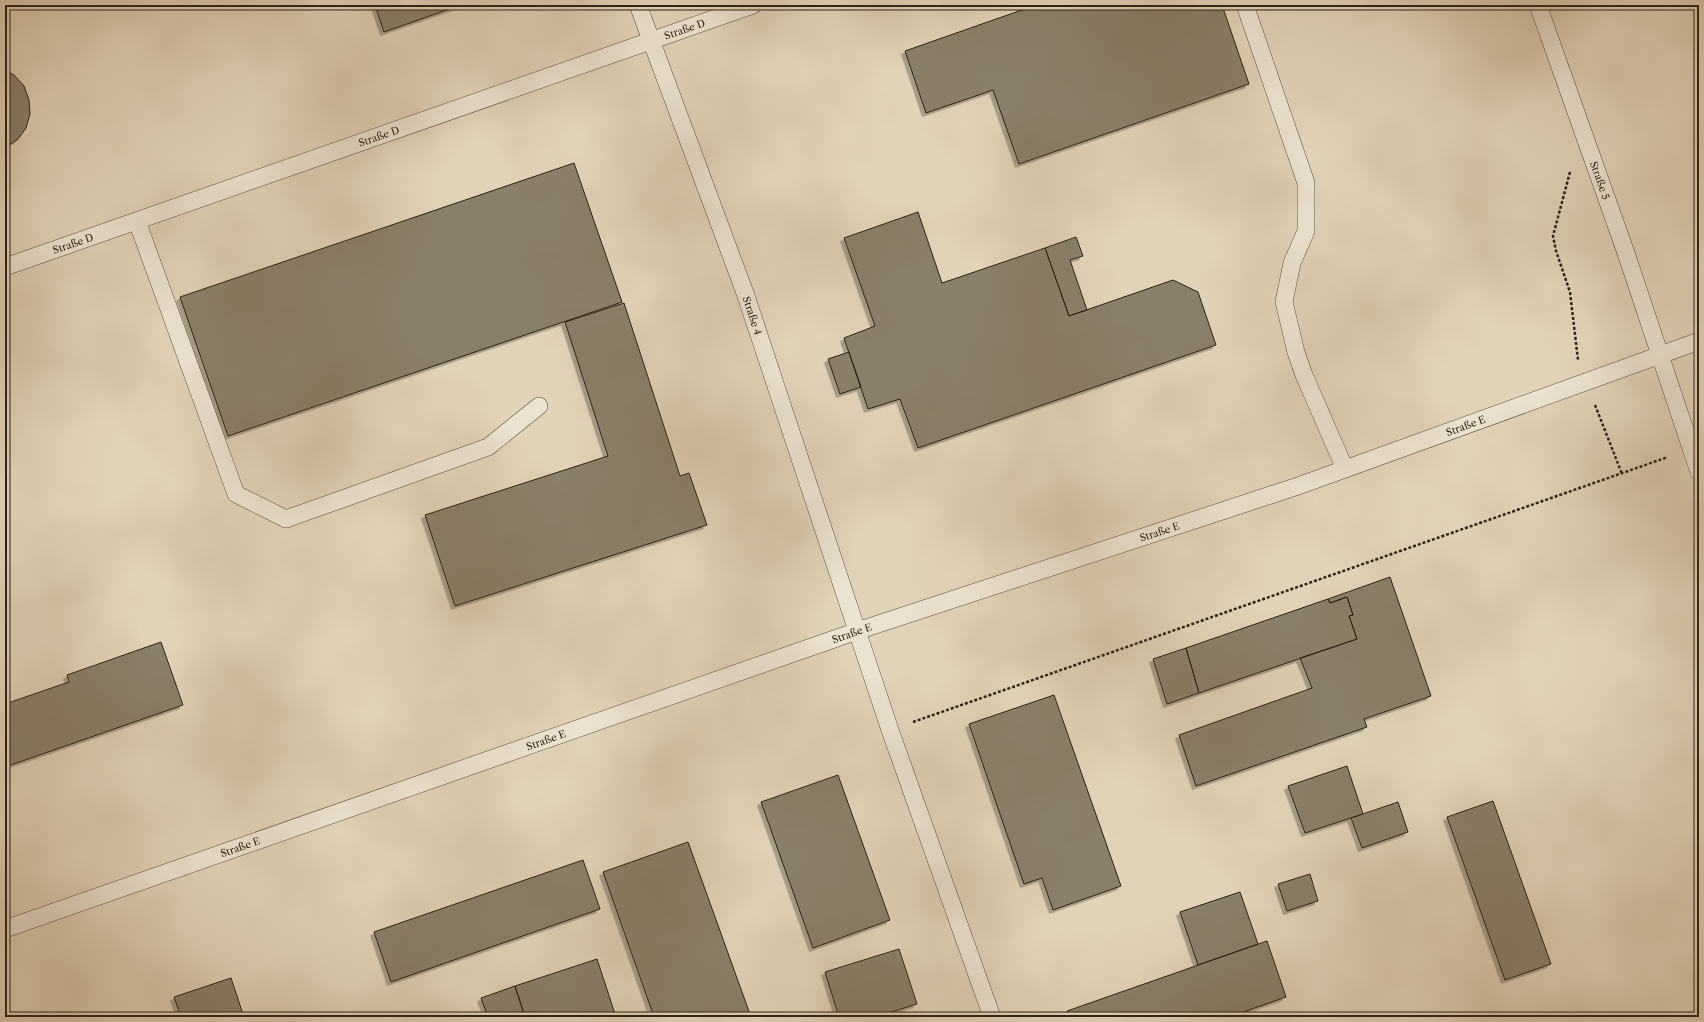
<svg xmlns="http://www.w3.org/2000/svg" width="1704" height="1022" viewBox="0 0 1704 1022" font-family="'Libre Caslon Text',serif">
  <defs>
    <filter id="shadow"><feDropShadow dx="-3.5" dy="3.5" stdDeviation="0" flood-color="#0004"/></filter>
  </defs>
  <rect width="100%" height="100%" fill="#e1d3b8"/>
  <filter id="stains"><feTurbulence type="fractalNoise" baseFrequency=".005" numOctaves="4"/><feColorMatrix values="0 0 0 0 .2 0 0 0 0 .09 0 0 0 0 .02 0 0 0 .5 -.17"/></filter>
  <radialGradient id="worn" r=".72"><stop offset=".6" stop-color="#630" stop-opacity="0"/><stop offset="1" stop-color="#630" stop-opacity=".3"/></radialGradient>
  <path fill="#8a7f6b" stroke="#2c2317" filter="url(#shadow)" d="M375,5h86l-77,27z
    M1036,5h186l27,79 -230,80 -26,-74 -67,23 -21,-62z
    M5,70l9,5 10,11 5,14 1,14 -4,14 -8,11 -13,9z
    M574,163l48,139 -394,134 -48,-139z
    M918,212l24,71 103,-35 24,68 104,-36 25,12 18,53 -298,103 -18,-49 -32,10 -24,-71 31,-12 -31,-88z
    M1076,237l7,19 -13,4 17,50 -18,6 -24,-68z
    M624,303l56,173 9,-3 18,52 -252,81 -30,-91 183,-59 -43,-134z
    M849,352l12,35 -21,7 -12,-35z
    M1390,577l41,119 -67,23 3,8 -171,59 -17,-51 133,-47 -12,-30 57,-19 -8,-23 4,-1 -6,-18 -17,6 -2,-4z
    M1347,597l6,18 -4,1 8,23 -158,54 -13,-45 142,-49 2,4z
    M161,642l22,63 -178,62v-63l64,-22 -2,-7z
    M1186,648l13,45 -32,11 -14,-45z
    M1054,695l67,191 -68,24 -11,-32 -18,6 -55,-160z
    M1347,766l16,48 -58,19 -17,-47z
    M838,775l52,145 -77,28 -52,-146z
    M1493,801l58,163 -46,16 -58,-163z
    M1398,802l10,30 -46,16 -11,-30z
    M688,842l63,175h-97l-51,-145z
    M583,860l17,49 -209,73 -17,-50z
    M1310,874l8,27 -31,10 -9,-27z
    M1240,892l18,52 -60,21 -18,-53z
    M1267,941l19,56 -57,20h-160l-2,-6z
    M899,949l18,55 -42,13h-36l-14,-45z
    M597,959l19,58h-91l-10,-31z
    M231,978l13,39h-63l-7,-20z
    M515,986l10,31h-37l-7,-19z"/>
  <g fill="none" stroke-linecap="round" stroke-linejoin="round">
    <g stroke="#594f3f" stroke-width="18">
      <g id="lane">
        <path id="s1" d="M638,5l107,288 145,437 102,287"/>
        <path d="M1245,5l61,178v48l-14,32 -8,39 12,50 8,23 41,94"/>
        <path id="s2" d="M1538,5l88,248 73,219"/>
        <path d="M137,221l99,273 50,25 202,-72 51,-41"/>
        <path id="s3" d="M5,267l748,-262"/>
        <path id="s4" d="M5,929l852,-298 441,-145 401,-145"/>
      </g>
    </g>
    <path stroke="#2c2317" stroke-width="2.5" stroke-dasharray="3 2" stroke-linecap="butt" d="M1570,172l-17,64 3,15 14,41 8,68
      M1595,405l27,69
      M913,722l755,-265"/>
    <use href="#lane" stroke="#ece2d1" stroke-width="17"/>
  </g>
  <g text-anchor="middle" dominant-baseline="central" stroke-width="3.5" stroke-linejoin="round" paint-order="stroke">
    <g font-size="10" fill="#2c2317" stroke="#ece2d1">
      <text stroke="none"><textPath href="#s3" startOffset="720">Straße D</textPath></text>
      <text stroke="none"><textPath href="#s3" startOffset="396">Straße D</textPath></text>
      <text stroke="none"><textPath href="#s2" startOffset="186">Straße 5</textPath></text>
      <text stroke="none"><textPath href="#s3" startOffset="72">Straße D</textPath></text>
      <text stroke="none"><textPath href="#s1" startOffset="331">Straße 4</textPath></text>
      <text stroke="none"><textPath href="#s4" startOffset="1545">Straße E</textPath></text>
      <text stroke="none"><textPath href="#s4" startOffset="1221">Straße E</textPath></text>
      <text stroke="none"><textPath href="#s4" startOffset="897">Straße E</textPath></text>
      <text stroke="none"><textPath href="#s4" startOffset="573">Straße E</textPath></text>
      <text stroke="none"><textPath href="#s4" startOffset="249">Straße E</textPath></text>
    </g>
  </g>
  <rect width="1704" height="1022" fill="none" stroke="#e1d3b8" stroke-width="20"/>
  <rect x="6" y="6" width="1692" height="1010" fill="none" stroke="#2c2317" stroke-width="2"/>
  <rect x="10" y="10" width="1684" height="1002" fill="none" stroke="#2c2317"/>
  <rect width="100%" height="100%" filter="url(#stains)"/>
  <rect width="100%" height="100%" fill="url(#worn)"/>
</svg>
